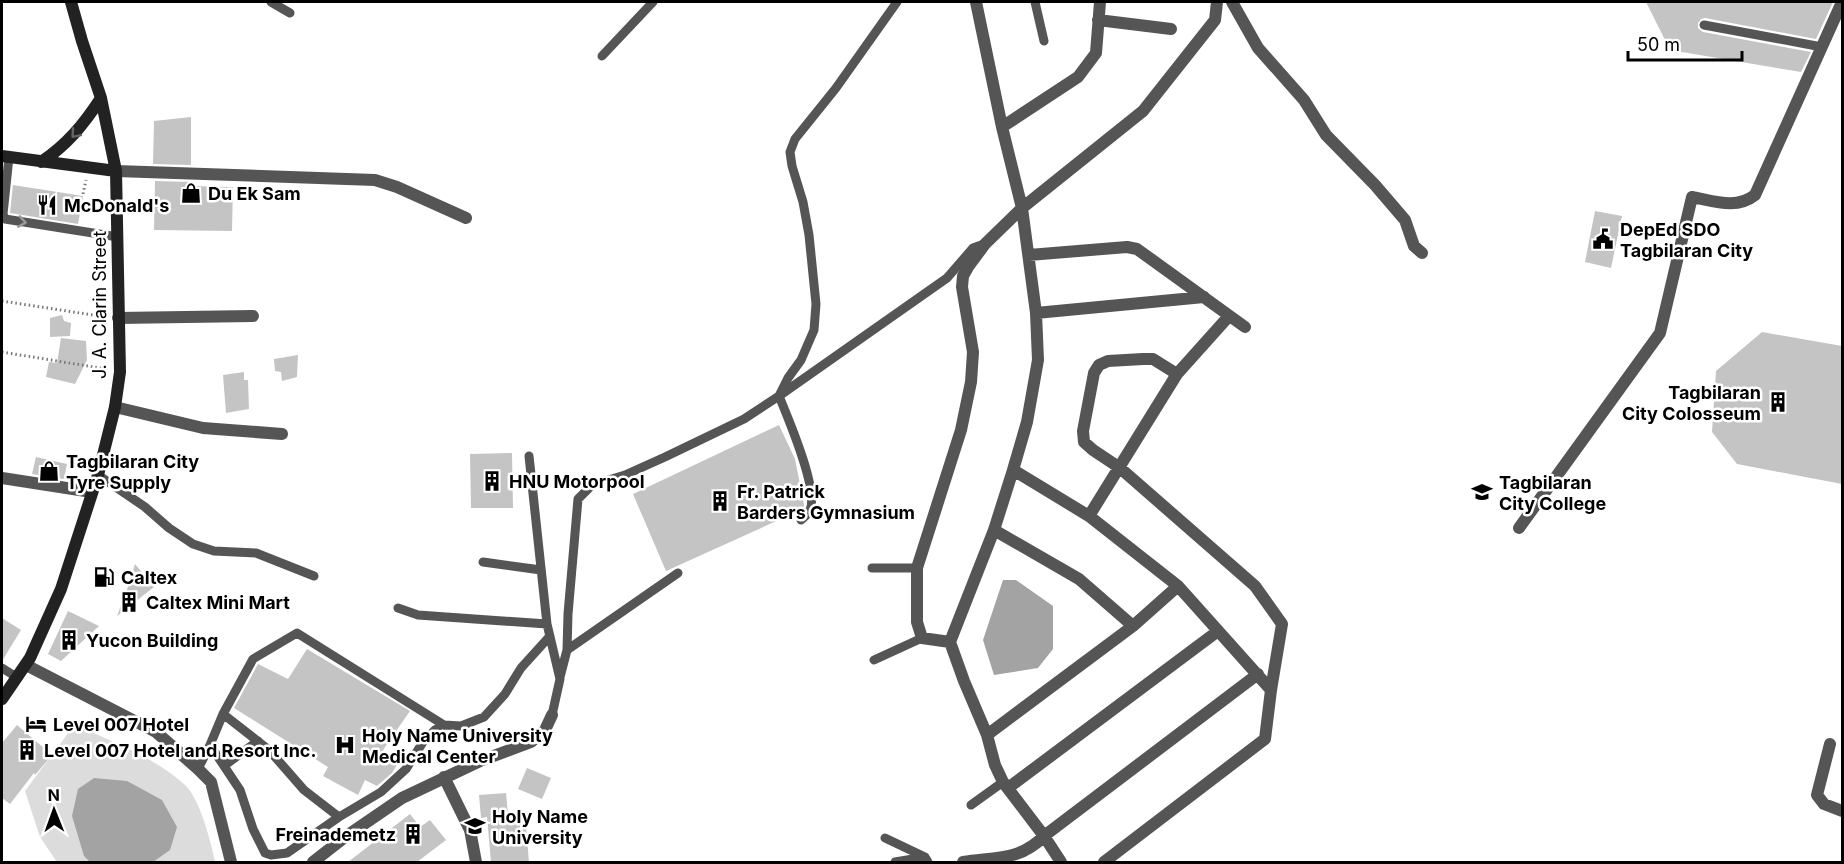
<svg xmlns="http://www.w3.org/2000/svg" width="1844" height="864" viewBox="0 0 1844 864" font-family="Inter,sans-serif">
  <rect width="100%" height="100%" fill="#fff"/>
  <path fill="#dcdcdc" d="M75,724c36,18 80,33 110,61 15,14 26,57 30,77h-158l-17,-25 -15,-46z"/>
  <path fill="#a3a3a3" d="M1003,580h13l37,26v43l-15,19 -44,7 -11,-35z
    M94,778l33,3 35,19 15,27 -7,23 -17,12h-63l-6,-6 -12,-40 6,-27z"/>
  <path fill="#c4c4c4" d="M1646,2h187l-17,37 -111,-21 -4,1 -3,4v5l5,4 108,20 -10,20 -131,-22z
    M191,117v48l-38,-1 1,-43z
    M155,181l36,1v4l42,1 -1,44 -78,-1z
    M13,185l70,11 -5,28 -68,-11z
    M1595,211l27,5 -11,52 -26,-6z
    M62,315l2,6 7,2 -1,13 -20,1v-19z
    M1762,332l80,14v138l-105,-20 -25,-32 4,-61z
    M61,338l25,3 1,19 -12,24 -29,-7 3,-15 8,1z
    M298,355l-1,22 -15,4 -1,-9 -6,-1 -1,-12z
    M244,372v8h4l1,29 -23,4 -3,-38z
    M779,425l16,34 9,46 -1,4 -137,62 -33,-77z
    M512,453l1,55h-42l-1,-54z
    M36,457l31,7 -3,15 -32,-5z
    M135,564l19,23 -37,29 12,-32z
    M68,611l31,15 -38,35 -13,-7z
    M2,618l19,12 -19,31z
    M307,649l103,62 -27,39 17,10 -8,13 -15,13 -12,-6 -7,15 -35,-19 5,-9 -94,-59 24,-44 30,15z
    M17,725l35,30 -17,20 -1,-2 -24,31 -8,-6v-55z
    M527,768l24,10 -9,21 -24,-10z
    M506,793l2,22 17,-1 4,48h-38l-4,-45 -6,1 -2,-23z
    M410,814l10,13 10,-7 16,20 -29,22h-69z"/>
  <g fill="none" stroke-linecap="round" stroke-linejoin="round">
    <path stroke="#777" stroke-width="3" stroke-dasharray="1.5 3" stroke-linecap="butt" d="M83,194l3,-14
      M2,301l104,16
      M2,352l104,17"/>
    <path stroke="#555" stroke-width="9" d="M271,2l19,11
      M1035,2l9,39
      M1704,25l118,22
      M602,56l51,-54
      M9,157l-6,57 2,5 113,18
      M529,456l18,168 13,55 -8,36
      M98,475l47,32 24,21 24,16 21,7 42,2 58,23
      M801,520c3,-3 8,-6 9,-10 9,-20 -22,-92 -31,-114l168,-118 26,-30 11,-4
      M483,562l58,8
      M872,568h45
      M398,608l20,7 129,9
      M567,650l1,-36 10,-115 14,-14 33,-10 40,-18 79,-38 35,-23 9,-18 13,-18 13,-30 2,-26 -7,-69 -6,-33 -11,-36 -2,-14 5,-13 41,-51 61,-86
      M874,660l48,-22
      M2,668l16,10
      M560,677l7,-27 111,-77
      M223,714l30,-55 44,-26 147,92
      M225,765l33,-24
      M198,769l12,-24
      M971,805l32,-23
      M339,817l-35,-27 -35,-40 -46,-36 -13,31 30,45 13,39 12,24 6,2 16,-2 52,-36 42,-25 25,-23 17,-27 12,-12 9,-5 17,1 23,-9 21,-23 16,-26 29,-32
      M885,838l40,19 3,5
      M895,862l30,-5"/>
    <path stroke="#555" stroke-width="12" d="M976,2l26,125 20,81 14,105 2,47 -11,62 -14,48 76,46 89,70 93,104 -6,49 -161,123
      M1232,2l26,46 46,52 22,35 49,50 30,35 9,26 8,7
      M1098,20l73,9
      M1002,127l76,-50 18,-24 4,-51
      M116,171l259,9 22,7 69,31
      M1029,255l98,-8 10,2 108,78
      M1036,313l168,-16
      M118,318l135,-2
      M1177,374l-24,-15h-10l-35,2 -9,4 -5,8 -11,58 1,11 9,8 27,18 135,118 27,38 -11,66
      M115,407l88,21 79,6
      M1013,470l-19,60 -44,112 14,39 23,54 8,30 8,17 41,54 17,26
      M2,478l90,14
      M1089,516l88,-142 52,-58
      M1519,528l141,-195 32,-136c22,4 44,13 63,-2l87,-193
      M994,530l85,49 54,47
      M950,642l-28,-4 -5,-16v-54l44,-138 10,-48 2,-30 -11,-65 1,-11 5,-9 17,-23 37,-36 121,-97 72,-91 2,-18
      M26,665l130,67 42,37 13,13 20,80
      M987,735l146,-109 45,-40
      M1830,744l-13,51 7,9 18,7
      M444,777l26,53 6,32
      M1008,788l210,-157
      M313,862l32,-25 57,-39 78,-37 51,-19 14,-12 7,-15
      M963,862c32,-5 57,-1 81,-26l214,-162"/>
    <path stroke="#222" stroke-width="12" d="M2,156l114,15
      M41,162c26,-17 43,-38 60,-64
      M2,699l28,-41 31,-69 37,-114 17,-68 5,-35 -4,-201 -15,-73 -19,-57 -11,-39"/>
  </g>
  <defs><path id="oneway-chevron" d="M-2-3.5L2.5 0L-2 3.5" fill="none" stroke-width="1.6" stroke-linecap="round" stroke-linejoin="round" transform="scale(1.5)"/></defs>
  <use stroke="#646464" href="#oneway-chevron" transform="translate(75 134) rotate(131)"/>
  <use stroke="#999" href="#oneway-chevron" transform="translate(22 222) rotate(9)"/>
  <defs>
    <g id="shop-bare" transform="scale(1.62)"><path d="M-5-2.5h2.3a2.7 3.5 0 0 1 5.4 0H5L5.5 6h-11ZM-1.5-2.5h3a1.5 2.3 0 0 0-3 0Z" fill="#000" stroke="#fff" stroke-width="2.5" paint-order="stroke"/></g>
    <g id="restaurant-bare" transform="scale(1.62)"><path d="M-5-6h1v4h1v-4h1v4h1v-4h1v5L-1.5 .5V6h-2V.5L-5-1ZM5-6V6H3V1.5H1.5Q1.5-4 5-6Z" fill="#000" stroke="#fff" stroke-width="2.5" paint-order="stroke"/></g>
    <g id="civic-bare" transform="scale(1.62)"><path d="M-.6-6.5H3V-4.5H.6V-3L4-1V1h2V6H-6V1h2V-1L-.6-3ZM-1.2 2.5V6h2.4V2.5Z" fill="#000" stroke="#fff" stroke-width="2.5" paint-order="stroke"/></g>
    <g id="building-bare" transform="scale(1.62)"><path d="M-4-6H4V6H1V3H-1V6H-4ZM-2.5-4.3h1.7v1.8h-1.7ZM.8-4.3h1.7v1.8H.8ZM-2.5-1h1.7V.8h-1.7ZM.8-1h1.7V.8H.8Z" fill="#000" stroke="#fff" stroke-width="2.5" paint-order="stroke"/></g>
    <g id="school-bare" transform="scale(1.62)"><path d="M0-5L7-2L0 1L-7-2ZM-4 1L0 2.5L4 1V4Q0 6-4 4Z" fill="#000" stroke="#fff" stroke-width="2.5" paint-order="stroke"/></g>
    <g id="fuel-bare" transform="scale(1.62)"><path d="M-5.5-6h7V0h2V4h1.3V-2.5L3-4.5l.8-.8L6-3V5H2.5V1h-1V6h-7ZM-4.2-4.7v3.2H.2V-4.7Z" fill="#000" stroke="#fff" stroke-width="2.5" paint-order="stroke"/></g>
    <g id="hotel-bare" transform="scale(1.62)"><path d="M-6-4.5h1.5V1H6V5H4.5V3h-9V5H-6ZM-4 0a1.8 1.8 0 1 1 3.6 0ZM.5 0V-2.5h3Q6-2.5 6 0Z" fill="#000" stroke="#fff" stroke-width="2.5" paint-order="stroke"/></g>
    <g id="hospital-bare" transform="scale(1.62)"><path d="M-5-5h3v3.5h4V-5h3V5h-3V1.5h-4V5h-3Z" fill="#000" stroke="#fff" stroke-width="2.5" paint-order="stroke"/></g>
    <g id="university-bare" transform="scale(1.62)"><path d="M0-5L7-2L0 1L-7-2ZM-4 1L0 2.5L4 1V4Q0 6-4 4Z" fill="#000" stroke="#fff" stroke-width="2.5" paint-order="stroke"/></g>
  </defs>
  <g fill-rule="evenodd">
    <use href="#shop-bare" x="191" y="193"/>
    <use href="#restaurant-bare" x="47" y="205"/>
    <use href="#civic-bare" x="1603" y="239"/>
    <use href="#building-bare" x="1778" y="402"/>
    <use href="#shop-bare" x="49" y="471"/>
    <use href="#building-bare" x="492" y="481"/>
    <use href="#school-bare" x="1482" y="492"/>
    <use href="#building-bare" x="720" y="501"/>
    <use href="#fuel-bare" x="104" y="577"/>
    <use href="#building-bare" x="129" y="602"/>
    <use href="#building-bare" x="69" y="640"/>
    <use href="#hotel-bare" x="36" y="724"/>
    <use href="#hospital-bare" x="345" y="745"/>
    <use href="#building-bare" x="27" y="750"/>
    <use href="#university-bare" x="475" y="826"/>
    <use href="#building-bare" x="413" y="834"/>
  </g>
  <g text-anchor="middle" dominant-baseline="central" stroke-width="5" stroke-linejoin="round" paint-order="stroke">
    <g font-size="18" font-weight="bold" fill="#000" stroke="#fff" text-anchor="start">
      <text x="208" y="193">Du Ek Sam</text>
      <text x="64" y="205">McDonald's</text>
      <text x="1620" y="229">DepEd SDO<tspan x="1620" dy="21">Tagbilaran City</tspan></text>
      <text x="1761" y="392" text-anchor="end">Tagbilaran<tspan x="1761" dy="21">City Colosseum</tspan></text>
      <text x="66" y="461">Tagbilaran City<tspan x="66" dy="21">Tyre Supply</tspan></text>
      <text x="509" y="481">HNU Motorpool</text>
      <text x="1499" y="482">Tagbilaran<tspan x="1499" dy="21">City College</tspan></text>
      <text x="737" y="491">Fr. Patrick<tspan x="737" dy="21">Barders Gymnasium</tspan></text>
      <text x="121" y="577">Caltex</text>
      <text x="146" y="602">Caltex Mini Mart</text>
      <text x="86" y="640">Yucon Building</text>
      <text x="53" y="724">Level 007 Hotel</text>
      <text x="362" y="735">Holy Name University<tspan x="362" dy="21">Medical Center</tspan></text>
      <text x="44" y="750">Level 007 Hotel and Resort Inc.</text>
      <text x="492" y="816">Holy Name<tspan x="492" dy="21">University</tspan></text>
      <text x="396" y="834" text-anchor="end">Freinademetz</text>
    </g>
    <g font-size="18" fill="#000" stroke="#fff">
      <text transform="translate(99 305) rotate(-90)">J. A. Clarin Street</text>
    </g>
  </g>
  <rect width="1844" height="864" fill="none" stroke="#000000" stroke-width="6"/>
  <g transform="translate(54 810) rotate(359)" stroke="#ffffff" stroke-width="4.5" paint-order="stroke">
  <path d="M0-4.5L10 22L0 15L-10 22Z" fill="#000000"/>
  <text y="-9" font-size="16" font-weight="bold" text-anchor="middle" fill="#000000">N</text>
  </g>
  <path d="M1628 51v9h114v-9" fill="none" stroke="#000000" stroke-width="3"/>
  <text x="1637" y="51" font-size="18" fill="#000000" stroke="#ffffff" stroke-width="4.5" paint-order="stroke">50 m</text>
</svg>
